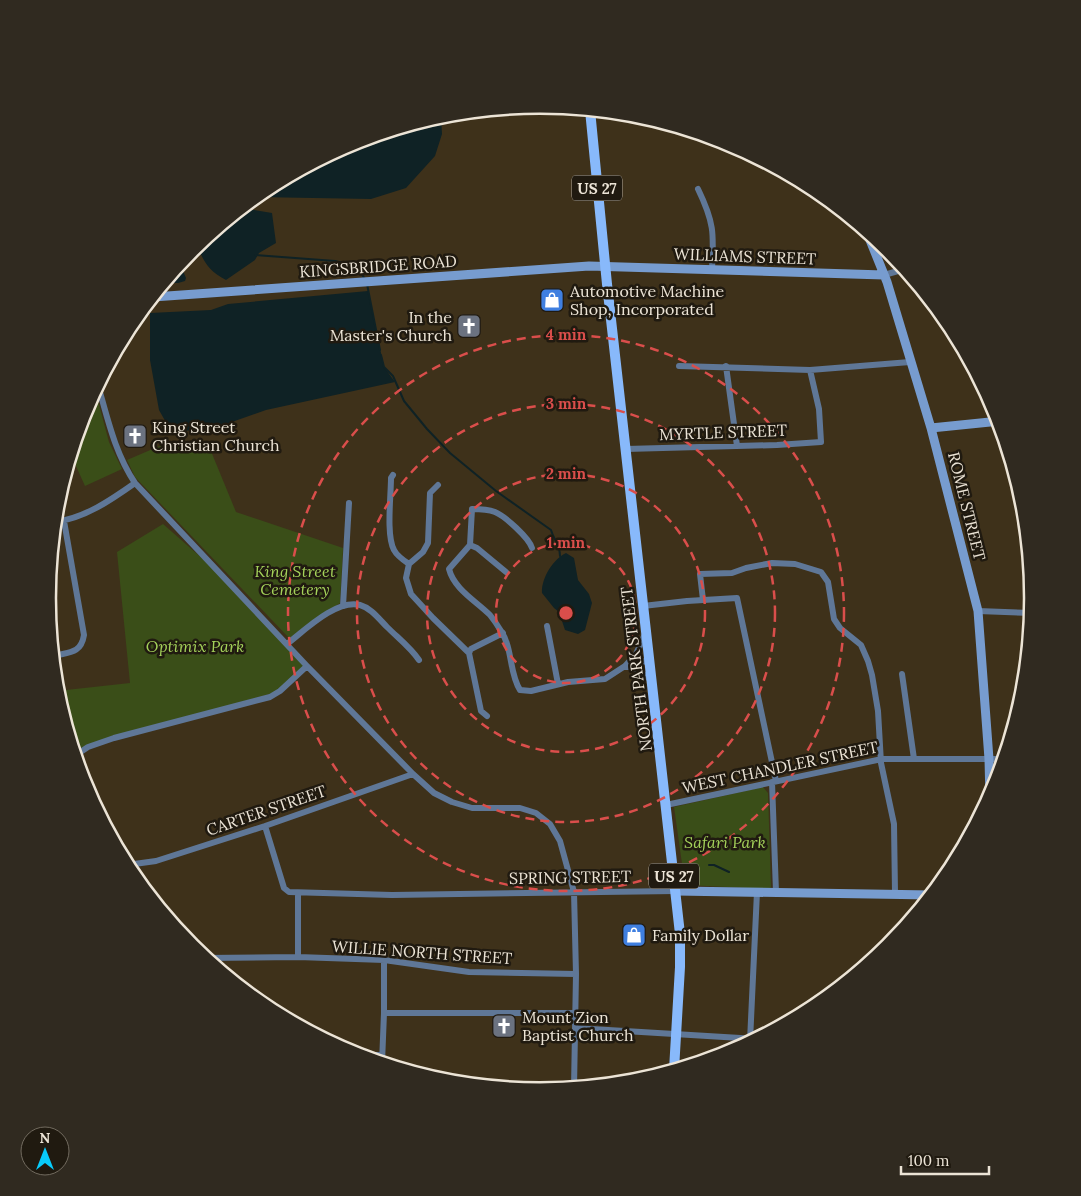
<svg xmlns="http://www.w3.org/2000/svg" width="1081" height="1196" viewBox="0 0 1081 1196" font-family="Lora,serif">
  <rect width="100%" height="100%" fill="#3e311a"/>
  <path fill="#3a4e18" d="M95,390l14,52 13,27 -37,17 -14,-31 14,-46z
    M169,442l11,4 28,-2 28,68 107,36 -3,55 -50,36 -155,-162 -8,-17z
    M163,524l65,57 79,85 -27,25 -166,47 -38,17 -19,-64 73,-8 -13,-131z
    M763,787l5,6 3,94 -2,2 -84,-4 -11,-78z"/>
  <path fill="#0f2225" d="M441,116l1,18 -7,22 -29,32 -35,11 -115,-2 11,-9 85,-46z
    M241,209l13,1 18,3 4,30 -17,10 -4,7 -29,20c-17,-9 -22,-17 -29,-35z
    M180,264l6,14 -1,3 -7,2h-14z
    M368,291l16,76 11,15 -129,28 -54,19 -30,2 -14,-5 -9,-16 -9,-50v-47l61,-3 17,-6z
    M566,553l8,5 4,22 11,14 3,9 -7,27 -7,4 -13,-4 -6,-18 -5,-4 -12,-15c-1,-14 11,-34 24,-40z"/>
  <g fill="none" stroke-linecap="round" stroke-linejoin="round">
    <path stroke="#0f2225" stroke-width="2" d="M193,248l8,1
      M255,255l80,6 21,5 9,13
      M367,284l13,66
      M381,355l3,12 9,9 11,25 23,28 23,24 46,38 55,39c3,11 9,14 9,26
      M709,865h5l15,7"/>
    <path stroke="#5f7797" stroke-width="6" d="M698,189c16,33 16,44 14,80
      M884,275l21,-6
      M679,366l131,4 100,-8
      M726,366l11,80
      M98,385c10,35 17,68 37,98l172,183 106,108 21,19 18,9 20,6h48l16,5 14,11 10,17 14,51 2,82 -2,114
      M626,449l151,-4 44,-3 -2,-33 -9,-39
      M393,475l-2,3c0,18 -5,57 3,72 3,6 9,10 15,14
      M438,485l-8,8 -2,50 -5,9 -14,12 -3,14 5,16 22,24 36,35
      M55,522c30,-4 56,-22 80,-39
      M470,545l7,3 29,24
      M532,548c-3,-10 -27,-32 -37,-36 -8,-3 -15,-3 -23,-3l-2,36 -21,24c5,20 27,32 41,46 4,5 8,11 11,16 12,18 8,42 19,59l11,1 37,-9 37,-3 20,-13 11,-12 10,-22
      M703,600l-3,-26 32,-1 14,-5 26,-5 23,1 26,8 7,10 6,37 6,9 21,17 7,16 4,14 6,36 3,52 13,61 1,69
      M343,606l6,-103
      M643,606l44,-5 50,-3 39,183
      M978,611l54,2
      M547,626l11,58
      M287,644c17,-13 49,-45 73,-39 11,3 19,14 27,22 11,11 23,20 32,33
      M53,656c16,-4 28,-2 31,-21l-20,-114
      M625,666l13,4 14,11
      M626,666l24,-6
      M902,674l12,85
      M487,716l-6,-5 -12,-58 2,-4 32,-16
      M76,755l12,-8 26,-9 156,-41 10,-6 27,-25
      M772,782l4,110
      M666,805l216,-46h122
      M265,826l19,62 5,4 103,3 284,-4
      M127,865l29,-4 109,-35 148,-52
      M298,893v64
      M205,958l93,-1 86,3 85,12 107,2
      M384,1013h191
      M575,1028l182,11
      M750,1041l7,-149
      M356,1055h26
      M382,1063l2,-50v-53"/>
    <path stroke="#779ccf" stroke-width="9" d="M866,230l21,52 44,146 47,183 11,148 1,40
      M153,297l436,-31 295,9
      M931,428l69,-7
      M676,891l256,4"/>
    <path stroke="#88b9fb" stroke-width="10" d="M590,110l17,174 73,650v33l-6,103"/>
  </g>
  <g fill="none" stroke="#da4e4b" stroke-width="2.5" stroke-dasharray="9 6">
    <circle cx="566" cy="613" r="70"/>
    <circle cx="566" cy="613" r="139"/>
    <circle cx="566" cy="613" r="209"/>
    <circle cx="566" cy="613" r="278"/>
  </g>
  <defs>
    <g id="shop-square" transform="scale(1.25)"><rect x="-9" y="-9" width="18" height="18" rx="4" fill="#3f7fe0" stroke="#201a10"/><path d="M-5-2.5h2.3a2.7 3.5 0 0 1 5.4 0H5L5.5 6h-11ZM-1.5-2.5h3a1.5 2.3 0 0 0-3 0Z" fill="#fff"/></g>
    <g id="church-square" transform="scale(1.25)"><rect x="-9" y="-9" width="18" height="18" rx="4" fill="#6b7280" stroke="#201a10"/><path d="M-1.2-6h2.4v3.5h3.3v2.4h-3.3V6h-2.4V-.1h-3.3v-2.4h3.3Z" fill="#fff"/></g>
  </defs>
  <g fill-rule="evenodd">
    <use href="#shop-square" x="552" y="300"/>
    <use href="#church-square" x="469" y="326"/>
    <use href="#church-square" x="135" y="436"/>
    <use href="#shop-square" x="634" y="935"/>
    <use href="#church-square" x="504" y="1026"/>
  </g>
  <g text-anchor="middle" dominant-baseline="central" stroke-width="5" stroke-linejoin="round" paint-order="stroke">
    <g fill="#201a10" stroke="#afa79b" stroke-width="1">
      <rect x="572" y="175.5" width="50" height="25" rx="4"/>
      <rect x="649" y="863.5" width="50" height="25" rx="4"/>
    </g>
    <g font-size="15" font-weight="bold" fill="#ece4d6">
      <text x="597" y="188">US 27</text>
      <text x="674" y="876">US 27</text>
    </g>
    <g font-size="16" fill="#ece4d6" stroke="#201a10">
      <text transform="translate(745 256) rotate(2)">WILLIAMS STREET</text>
      <text transform="translate(378 266) rotate(-4)">KINGSBRIDGE ROAD</text>
      <text transform="translate(723 432) rotate(-2)">MYRTLE STREET</text>
      <text transform="translate(967 506) rotate(76)">ROME STREET</text>
      <text transform="translate(636 669) rotate(-97)">NORTH PARK STREET</text>
      <text transform="translate(780 767) rotate(-12)">WEST CHANDLER STREET</text>
      <text transform="translate(266 810) rotate(-19)">CARTER STREET</text>
      <text transform="translate(570 877) rotate(-1)">SPRING STREET</text>
      <text transform="translate(422 952) rotate(4)">WILLIE NORTH STREET</text>
    </g>
    <g font-size="16" fill="#ece4d6" stroke="#201a10" text-anchor="start">
      <text x="570" y="291">Automotive Machine<tspan x="570" dy="18">Shop, Incorporated</tspan></text>
      <text x="452" y="317" text-anchor="end">In the<tspan x="452" dy="18">Master's Church</tspan></text>
      <text x="152" y="427">King Street<tspan x="152" dy="18">Christian Church</tspan></text>
      <text x="652" y="935">Family Dollar</text>
      <text x="522" y="1017">Mount Zion<tspan x="522" dy="18">Baptist Church</tspan></text>
    </g>
    <g font-size="16" font-style="italic" fill="#a4d25a" stroke="#201a10">
      <text x="295" y="571">King Street<tspan x="295" dy="18">Cemetery</tspan></text>
      <text x="195" y="646">Optimix Park</text>
      <text x="725" y="842">Safari Park</text>
    </g>
  </g>
  <path d="M0 0H1081V1196H0ZM56 598a484 484 0 1 1 968 0a484 484 0 1 1-968 0Z" fill="#302a20" fill-rule="evenodd"/>
  <path fill="none" stroke="#ece4d6" stroke-width="2.5" d="M56 598a484 484 0 1 1 968 0a484 484 0 1 1-968 0Z"/>
  <circle cx="566" cy="613" r="8" fill="#da4e4b" stroke="#201a10" stroke-width="2.5"/>
  <g font-size="15" text-anchor="middle" font-weight="bold" fill="#da4e4b" stroke="#201a10" stroke-width="5" stroke-linejoin="round" paint-order="stroke">
    <text x="566" y="340">4 min</text>
    <text x="566" y="409">3 min</text>
    <text x="566" y="479">2 min</text>
    <text x="566" y="548">1 min</text>
  </g>
  <g transform="translate(45 1151)"><circle r="24" fill="#201a10" stroke="#726b5f"/>
  <path d="M0-4L9 19L0 12L-9 19Z" fill="#08cbfa"/>
  <text y="-8" font-size="14" font-weight="bold" text-anchor="middle" fill="#ece4d6">N</text>
  </g>
  <path d="M901 1166v8h88v-8" fill="none" stroke="#ece4d6" stroke-width="2.5"/>
  <text x="908" y="1166" font-size="15" fill="#ece4d6" stroke="#201a10" stroke-width="4" paint-order="stroke">100 m</text>
</svg>
